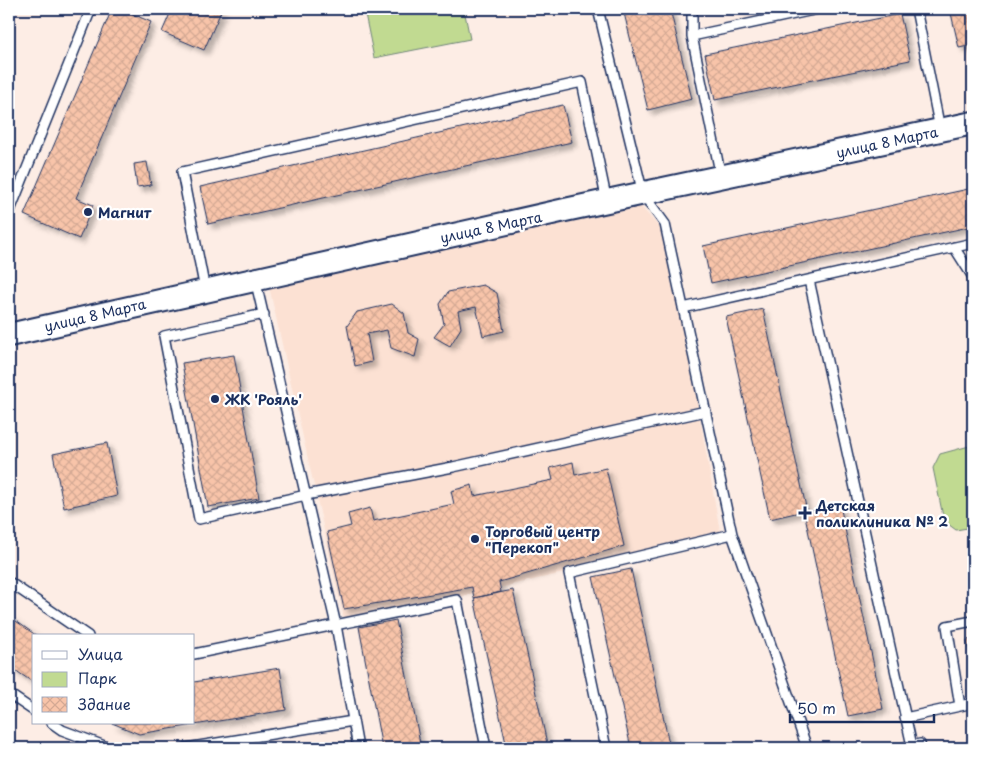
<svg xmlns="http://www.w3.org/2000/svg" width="982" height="757" viewBox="0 0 982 757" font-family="'Playpen Sans',sans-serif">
  <defs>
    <pattern id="building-cross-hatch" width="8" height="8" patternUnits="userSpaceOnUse" patternTransform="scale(1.25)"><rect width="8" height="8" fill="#f8c4a9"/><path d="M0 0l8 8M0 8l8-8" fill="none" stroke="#d4a994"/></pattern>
    <filter id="shadow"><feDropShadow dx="4.5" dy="4.5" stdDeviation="2.5" flood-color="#0004"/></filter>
  </defs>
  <rect width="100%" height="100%" fill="#fdede5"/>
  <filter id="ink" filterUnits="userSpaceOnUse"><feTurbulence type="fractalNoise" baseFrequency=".02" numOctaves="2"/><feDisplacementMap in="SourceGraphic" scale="10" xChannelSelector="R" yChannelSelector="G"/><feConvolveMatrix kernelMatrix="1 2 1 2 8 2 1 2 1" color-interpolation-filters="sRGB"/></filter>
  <g filter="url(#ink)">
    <path fill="#fce1d3" d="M636,201l32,36 53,300 -376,86 -77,-341z"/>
    <path fill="#c1da91" stroke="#6e8478" d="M364,9h100l6,30 -96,19z
      M973,445v82l-17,3 -12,-9 -11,-53 7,-14z"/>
    <path fill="url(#building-cross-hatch)" stroke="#1b2f5e" filter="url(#shadow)" d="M112,9h9l30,13 -75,176 17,7 -14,34 -55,-24z
      M172,9h50l-18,41 -42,-18z
      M623,9h47l22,90 -44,11z
      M950,9h23v36l-14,3z
      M900,14l10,46 -195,40 -10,-46z
      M563,105l9,37 -364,82 -8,-37z
      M147,162l4,23 -14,2 -3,-23z
      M973,188v38l-262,57 -8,-37z
      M483,285l14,8 7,38 -21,5 -7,-29 -18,4 3,17 -11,18 -16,-9 10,-13 -4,-20 8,-12z
      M392,304l12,9 4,20 11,6 -4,18 -24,-9 -4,-18 -20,4 5,28 -17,4 -8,-40 10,-14z
      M763,309l44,203 33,-7 43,204 -35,7 -44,-205 -34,8 -44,-202z
      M234,355l25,143 -51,9 -26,-144z
      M107,443l10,53 -53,12 -11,-54z
      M573,462l2,13 31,-7 18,78 -125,36 2,10 -27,6 -2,-11 -128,22 -17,-77 24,-6 -3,-12 22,-6 3,13 81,-17 -3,-13 21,-6 2,11 79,-16 -3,-12z
      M631,569l39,179h-39l-38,-171z
      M513,590l35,158h-41l-33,-150z
      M9,616l28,20h-3v47l-25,-17z
      M396,620l25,128h-39l-23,-121z
      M973,639v39l-6,-38z
      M280,668l6,42 -147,24 -27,-11h82v-41z"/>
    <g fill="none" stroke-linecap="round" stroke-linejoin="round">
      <g stroke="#1b2f5e" stroke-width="12">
        <path id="service" d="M598,9l45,185 22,30 67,310 75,214
          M692,9v27l29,141
          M916,9l24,120
          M692,36l126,-27
          M9,213l82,-204
          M954,247l19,30
          M255,279l81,346 22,123
          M809,280l103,466
          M205,290l-23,-118 400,-90 25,120
          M683,308l290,-65
          M264,314l-100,22 35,183 107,-24 147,-28 253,-56
          M9,582l79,54
          M973,621l-26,5 13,80 13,-3
          M194,654l263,-54 29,148
          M9,694l25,17
          M905,718l55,-12
          M52,723l10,7 48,18
          M186,748l167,-27
          M606,748l-37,-175 163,-39
          M901,748l19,-4 1,4"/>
      </g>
      <g stroke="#1b2f5e" stroke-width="26">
        <path id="tertiary" d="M9,335l556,-125 408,-87"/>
      </g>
      <use href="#service" stroke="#fff" stroke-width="9"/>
      <use href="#tertiary" stroke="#fff" stroke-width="22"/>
    </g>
  </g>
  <g fill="#1b2f5e" stroke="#fff" stroke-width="2">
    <circle cx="88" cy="212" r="5"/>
    <circle cx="215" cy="399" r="5"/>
    <path d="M802.5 505.5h5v5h5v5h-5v5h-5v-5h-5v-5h5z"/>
    <circle cx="475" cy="539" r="5"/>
  </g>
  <g text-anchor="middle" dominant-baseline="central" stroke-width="4.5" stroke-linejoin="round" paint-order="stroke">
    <g font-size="14" fill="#1b2f5e" stroke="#fff">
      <text transform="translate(887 142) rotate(-12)">улица 8 Марта</text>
      <text transform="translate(491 227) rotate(-12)">улица 8 Марта</text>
      <text transform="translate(95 315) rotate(-13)">улица 8 Марта</text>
    </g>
    <g font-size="14" font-weight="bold" fill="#1b2f5e" stroke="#fff" text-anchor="start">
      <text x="98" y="212">Магнит</text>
      <text x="225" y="399">ЖК 'Рояль'</text>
      <text x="816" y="505">Детская<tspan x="816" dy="16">поликлиника № 2</tspan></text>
      <text x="485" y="531">Торговый центр<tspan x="485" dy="16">"Перекоп"</tspan></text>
    </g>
  </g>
  <rect width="982" height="757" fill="none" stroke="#fff" stroke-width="30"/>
  <rect x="15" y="15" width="952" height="727" fill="none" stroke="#1b2f5e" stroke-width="2" filter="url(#ink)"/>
  <rect x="32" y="634" width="162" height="90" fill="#ffffff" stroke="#a4acbf"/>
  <rect x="42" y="651" width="25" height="8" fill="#ffffff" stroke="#a4acbf"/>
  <text x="78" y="660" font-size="15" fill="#1b2f5e">Улица</text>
  <rect x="42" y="672" width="25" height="15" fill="#c1da91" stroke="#a4acbf"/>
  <text x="78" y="684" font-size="15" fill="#1b2f5e">Парк</text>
  <rect x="42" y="697" width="25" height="15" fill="url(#building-cross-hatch)" stroke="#a4acbf"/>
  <text x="78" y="710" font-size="15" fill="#1b2f5e">Здание</text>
  <path d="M790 714v8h144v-8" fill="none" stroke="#1b2f5e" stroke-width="2.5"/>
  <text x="797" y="714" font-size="15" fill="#1b2f5e" stroke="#ffffff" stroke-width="4" paint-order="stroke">50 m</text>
</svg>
